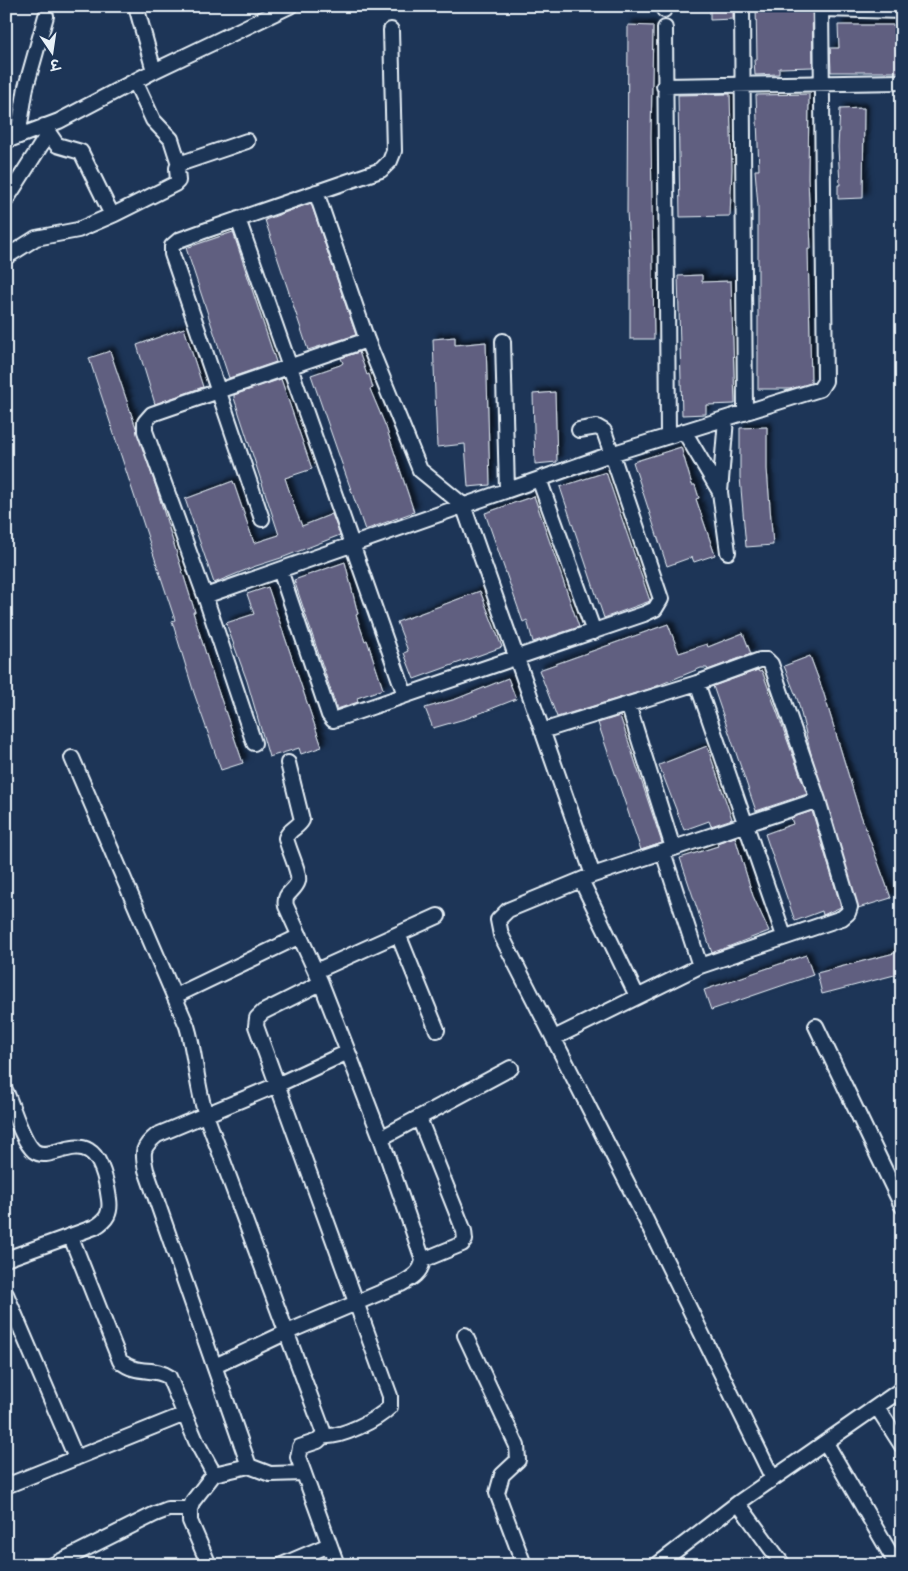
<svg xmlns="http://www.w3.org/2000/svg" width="908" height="1571" viewBox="0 0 908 1571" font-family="'Patrick Hand','Playpen Sans Deva',sans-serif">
  <defs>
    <filter id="shadow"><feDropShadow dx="4.5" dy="-4.5" stdDeviation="2.5" flood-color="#0009"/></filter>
  </defs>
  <rect width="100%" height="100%" fill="#1d3557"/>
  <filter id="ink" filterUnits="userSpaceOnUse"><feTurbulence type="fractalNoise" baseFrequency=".02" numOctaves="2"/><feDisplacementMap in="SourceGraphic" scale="10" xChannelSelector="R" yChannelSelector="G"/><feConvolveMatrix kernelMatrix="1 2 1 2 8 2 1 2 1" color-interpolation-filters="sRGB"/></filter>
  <g filter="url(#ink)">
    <path fill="#605f80" stroke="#e8f1f8" filter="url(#shadow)" d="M710,6h23v13l-23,1z
      M756,6h56l1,61 -34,1v6l-24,1 -1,-15h3z
      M628,25l25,1 -2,110 3,203h-24v-79l-3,-48z
      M838,25h64v47h-71l-1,-24h9z
      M730,94l2,75 -2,47 -50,1 -2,-122z
      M809,94l-1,84 3,71h-3l3,134 -21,6h-32v-183l-3,-36h4l-3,-75z
      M864,108l-1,90 -25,1v-14h2l-2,-38 2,-38z
      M311,203l45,132 -48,15 -43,-130z
      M233,232l43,130 -47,16 -43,-130z
      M702,275v7l29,-1 4,123 -29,1v9l-24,1 -4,-139z
      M184,328l19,59 -48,17 -18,-59z
      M455,337v8l31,-3 4,143 -22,2 -3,-43 -28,3 -4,-108z
      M110,351l47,139 38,122h-2l17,55 33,96 -22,7 -27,-77 -22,-72 3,-1 -86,-262z
      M359,352l8,23 2,-1 4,14 -3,1 16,38 28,85 -49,18 -54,-155 29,-10 3,-2 -2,-5z
      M281,379l31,90 -27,9 11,33 6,15 30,-12 8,21 -56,22 -31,10 -39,16 -29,-84 48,-18 21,62 25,-8 -45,-137v-3z
      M555,392l2,70 -22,2 -2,-70z
      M767,427v42l6,76 -27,2 -6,-70v-49z
      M681,447l11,38h3l4,13 -3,1 19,56 -21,7 -2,-5 -25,9 -34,-104z
      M606,472l44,129 -46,17 -44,-131z
      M534,496l45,131 -46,15 -6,-22 -4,2 -38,-109z
      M345,562l13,52 -2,1 9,26 2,-1 16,49 -26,9 1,4 -21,7 -43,-129z
      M268,587l54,160 -21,7 -2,-6 -30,9 -22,-76 -21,-58 28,-9 -7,-20z
      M480,591l22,56 -88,32 -10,-26 4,-2 -11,-29z
      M668,624l11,29 28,-9 1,3 35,-14 8,21 -43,16 -1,-2h-6l-49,20 -95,29 -18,-47z
      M810,656l13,35 36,119 32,88 -33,10 -47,-154 -13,-53 -14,-35z
      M758,670l1,2 3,-1 45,123 -51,17 -43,-125z
      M508,678l8,21 -48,19 -35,10 -8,-20 31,-9z
      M620,716l42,127 -21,7 -43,-127z
      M707,746l25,73 -21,7 -2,-5 -25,9 -25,-65z
      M812,811l29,96 -18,8 -1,-4 -27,10 -30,-87 28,-10 -2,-6z
      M735,837l18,59 16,35 -57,22 -32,-95 38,-12 -1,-3z
      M902,951v22l-80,21 -5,-21z
      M806,955l7,20 -102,35 -7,-20z"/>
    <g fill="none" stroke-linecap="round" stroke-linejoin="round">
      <g stroke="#e8f1f8" stroke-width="18">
        <path id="minor" d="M136,6l18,65
          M664,6v4
          M742,6l3,407
          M821,9l81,2
          M665,28l3,407
          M135,81l18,39 18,19 8,25
          M664,86l238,-4
          M44,126l13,19 24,7 29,59 5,3 60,-30 3,-3 -1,-13 2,-4 68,-23
          M18,136l8,-49 20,-71
          M6,141l53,-20 95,-50 136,-65
          M316,192l51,148 53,130 43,35 130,370
          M6,200l42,-66
          M238,219l167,476
          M6,257l30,-19 42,-8 37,-16
          M503,341l4,149
          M726,419l-6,73 8,60
          M684,431l36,61
          M539,479l55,153
          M262,519l-90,-265v-8l7,-6 25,-9 177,-61 9,-9 4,-10 -3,-121
          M280,570l49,145 4,5 311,-106 11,-5 6,-10 -57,-168 -7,-4 -18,3
          M205,596l406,-142 209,-65 5,-8 -4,-375
          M697,683l87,253
          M628,704l45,144
          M542,731l155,-48 63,-23h7l4,4 47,136 32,107 -2,6 -6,5 -142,48 -146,72
          M254,743l-49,-147 -60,-165v-9l7,-8 215,-74
          M72,758l115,268c9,29 9,60 19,89l117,316v5l-5,5 -18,6 -2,10 39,108
          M663,852l37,114
          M581,880l56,116
          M398,934l39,96
          M316,971l122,-55
          M321,983l-58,29 -6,6 -1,8 134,370v11c-13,13 -49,31 -67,29
          M175,996l125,-60
          M816,1026l86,180
          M6,1092c7,15 16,49 28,59 21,16 63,-41 75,48 2,14 -2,21 -14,28l-89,32
          M419,1118l45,113 1,9 -3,4 -39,16
          M381,1138l130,-70
          M71,1237l49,124c18,15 33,5 49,16l27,64 18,33
          M6,1294l70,164
          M465,1335l52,111 1,14 -16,15 -5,18 27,72
          M215,1366l70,-33 116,-49c11,-6 20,-11 22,-24l-42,-122 -33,-86 -27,-69 -35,-77c-3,-14 9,-14 12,-25 2,-9 -10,-32 -12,-43 3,-9 12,-10 16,-18l-14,-57
          M877,1407l25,39
          M826,1443l71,122
          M249,1466l-103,-296c-4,-18 -4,-23 11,-35l120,-50 71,-33
          M773,1479l-130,-265 -142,-279 -3,-15 10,-10 85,-35 225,-75
          M6,1486l179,-72
          M738,1503l45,62
          M53,1565l102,-51 13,-5h22
          M209,1565l-19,-44v-12l3,-8 21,-27 35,-8 21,8 34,-1
          M282,1565l47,-20
          M657,1565l81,-62 164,-114"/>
      </g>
      <use href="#minor" stroke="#1d3557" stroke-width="14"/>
    </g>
  </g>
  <rect width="908" height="1571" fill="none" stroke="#1d3557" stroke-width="25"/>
  <rect x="12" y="12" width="883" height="1546" fill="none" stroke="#e8f1f8" stroke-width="2" filter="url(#ink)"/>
  <g transform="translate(52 52) rotate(167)" stroke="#1d3557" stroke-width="4" paint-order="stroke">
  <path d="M0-4L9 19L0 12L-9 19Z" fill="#e8f1f8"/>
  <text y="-8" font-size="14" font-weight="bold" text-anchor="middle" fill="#e8f1f8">उ</text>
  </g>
</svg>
